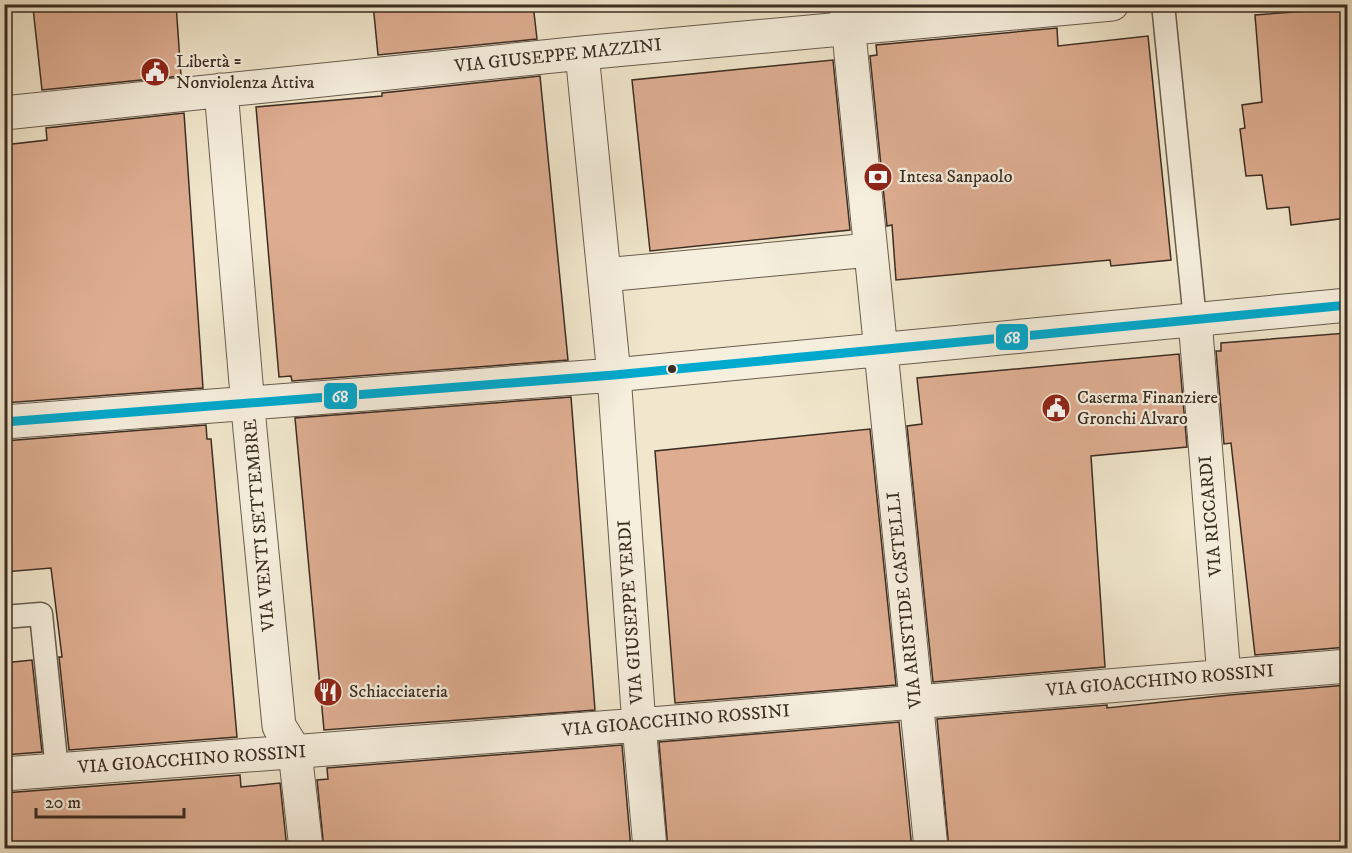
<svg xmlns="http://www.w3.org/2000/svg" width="1352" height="853" viewBox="0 0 1352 853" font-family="'IM FELL DW Pica',serif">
  <rect width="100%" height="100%" fill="#f1e7cc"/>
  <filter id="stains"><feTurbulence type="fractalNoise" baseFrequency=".00333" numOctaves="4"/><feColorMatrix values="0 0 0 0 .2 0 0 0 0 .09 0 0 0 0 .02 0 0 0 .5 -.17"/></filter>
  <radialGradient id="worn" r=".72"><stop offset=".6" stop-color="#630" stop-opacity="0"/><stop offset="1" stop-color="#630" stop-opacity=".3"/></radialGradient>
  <path fill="#dead91" stroke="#3b2d23" stroke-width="1.5" d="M65,4h111l5,72 -139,14 -9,-82z
    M373,4h160l4,35 -159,16z
    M1347,8v210l-56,7 -2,-18 -22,2 -5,-34 -16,1 -6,-47 5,-1 -3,-23 20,-3 -7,-87z
    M1057,28l1,18 90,-10 23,224 -60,6 -1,-6 -214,20 -4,-55 -5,1 -17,-170 7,-1 -1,-10z
    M833,60l17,170 -200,21 -18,-171z
    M540,76l28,284 -276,21 -1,-5 -12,1 -23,-270 126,-11v-3z
    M184,113l19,275 -199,15v-258l43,-5 -1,-12z
    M1347,333v314l-92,8 -24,-212 -7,1 -8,-93h5v-8z
    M1179,354l8,93 -96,9 14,211 -172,15 -26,-256 15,-2 -5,-46z
    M571,397l24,313 -271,20 -29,-312z
    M206,425l1,14h4l26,298 -168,13 -10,-93h3l-11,-89 -47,4v-131z
    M870,429l26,256 -221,18 -20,-252z
    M32,660l10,92 -38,3v-92z
    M1347,685v164h-398l-12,-130 170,-14v3l122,-13z
    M899,722l13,127h-244l-9,-107z
    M622,745l9,104h-307l-7,-69 11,-1 -1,-11z
    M240,775l1,12 39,-4 7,66h-283v-56z"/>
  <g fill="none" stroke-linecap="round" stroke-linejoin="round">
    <g stroke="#685c4d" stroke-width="25">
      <path id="lane" d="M1163,4l32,316
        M4,617l37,-3 16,156"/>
    </g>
    <g stroke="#685c4d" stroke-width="35">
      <path id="street" d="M846,4l85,844
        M582,53l32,322 25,350 11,123
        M221,90l29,340 29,296 16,26 11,96
        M4,113l578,-60 530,-49
        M604,275l266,-25
        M1195,320l29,356
        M4,422l610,-47 734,-70
        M4,774l635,-49 709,-59"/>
    </g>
    <use href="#lane" stroke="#f6efde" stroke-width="22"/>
    <use href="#street" stroke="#f6efde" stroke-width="33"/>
    <g stroke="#f6efde" stroke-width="14">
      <path id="bus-1" d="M4,422l610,-47 734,-70"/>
    </g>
    <use href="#bus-1" stroke="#00a9ce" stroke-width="9"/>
  </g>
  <defs>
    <g id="civic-disc" transform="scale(1.5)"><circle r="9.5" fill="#8f2418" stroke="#f6efde"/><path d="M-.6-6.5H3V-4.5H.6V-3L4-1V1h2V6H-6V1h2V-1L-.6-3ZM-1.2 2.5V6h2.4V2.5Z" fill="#fff"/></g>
    <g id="bank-disc" transform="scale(1.5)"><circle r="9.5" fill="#8f2418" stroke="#f6efde"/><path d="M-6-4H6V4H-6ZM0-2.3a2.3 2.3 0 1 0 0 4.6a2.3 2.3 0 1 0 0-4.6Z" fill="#fff"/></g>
    <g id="restaurant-disc" transform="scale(1.5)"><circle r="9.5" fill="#8f2418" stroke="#f6efde"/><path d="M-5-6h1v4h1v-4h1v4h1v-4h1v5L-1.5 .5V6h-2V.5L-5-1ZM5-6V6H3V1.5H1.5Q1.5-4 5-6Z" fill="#fff"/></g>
  </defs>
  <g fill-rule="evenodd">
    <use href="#civic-disc" x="155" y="72"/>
    <use href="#bank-disc" x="878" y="177"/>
    <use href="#civic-disc" x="1056" y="408"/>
    <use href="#restaurant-disc" x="328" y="692"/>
  </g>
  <circle fill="#3b2d23" stroke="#f6efde" stroke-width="2" cx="672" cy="369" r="5"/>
  <g text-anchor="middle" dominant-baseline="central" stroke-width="4.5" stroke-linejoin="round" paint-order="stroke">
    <g font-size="18" fill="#3b2d23" stroke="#f6efde">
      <text transform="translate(558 56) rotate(-6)">VIA GIUSEPPE MAZZINI</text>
      <text transform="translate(1211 516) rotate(-95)">VIA RICCARDI</text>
      <text transform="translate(260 525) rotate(-95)">VIA VENTI SETTEMBRE</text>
      <text transform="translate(905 600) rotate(-96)">VIA ARISTIDE CASTELLI</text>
      <text transform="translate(631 612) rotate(-94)">VIA GIUSEPPE VERDI</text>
      <text transform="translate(1160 681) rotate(-5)">VIA GIOACCHINO ROSSINI</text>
      <text transform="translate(676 721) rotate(-5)">VIA GIOACCHINO ROSSINI</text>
      <text transform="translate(192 760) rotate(-4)">VIA GIOACCHINO ROSSINI</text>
    </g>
    <g font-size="18" fill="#3b2d23" stroke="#f6efde" text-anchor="start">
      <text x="176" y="62">Libertà =<tspan x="176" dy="21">Nonviolenza Attiva</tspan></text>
      <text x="899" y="177">Intesa Sanpaolo</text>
      <text x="1077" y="398">Caserma Finanziere<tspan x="1077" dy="21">Gronchi Alvaro</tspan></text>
      <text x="349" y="692">Schiacciateria</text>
    </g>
  </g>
  <g stroke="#f6efde" stroke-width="2">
    <rect x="995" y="323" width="34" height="28" rx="6" fill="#00a9ce"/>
    <rect x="323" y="382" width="35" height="28" rx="6" fill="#00a9ce"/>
  </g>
  <g font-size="16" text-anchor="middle" font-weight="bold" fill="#fff">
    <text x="1012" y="343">68</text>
    <text x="340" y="402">68</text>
  </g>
  <rect width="1352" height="853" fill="none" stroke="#f1e7cc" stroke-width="24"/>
  <rect x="6" y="6" width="1340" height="841" fill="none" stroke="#3b2d23" stroke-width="3"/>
  <rect x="12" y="12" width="1328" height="829" fill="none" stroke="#3b2d23" stroke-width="1.5"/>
  <path d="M36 808v9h148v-9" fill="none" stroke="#3b2d23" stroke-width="3"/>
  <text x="45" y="808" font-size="18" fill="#3b2d23" stroke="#f6efde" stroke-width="4.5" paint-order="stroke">20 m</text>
  <rect width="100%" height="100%" filter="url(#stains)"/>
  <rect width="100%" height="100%" fill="url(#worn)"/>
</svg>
